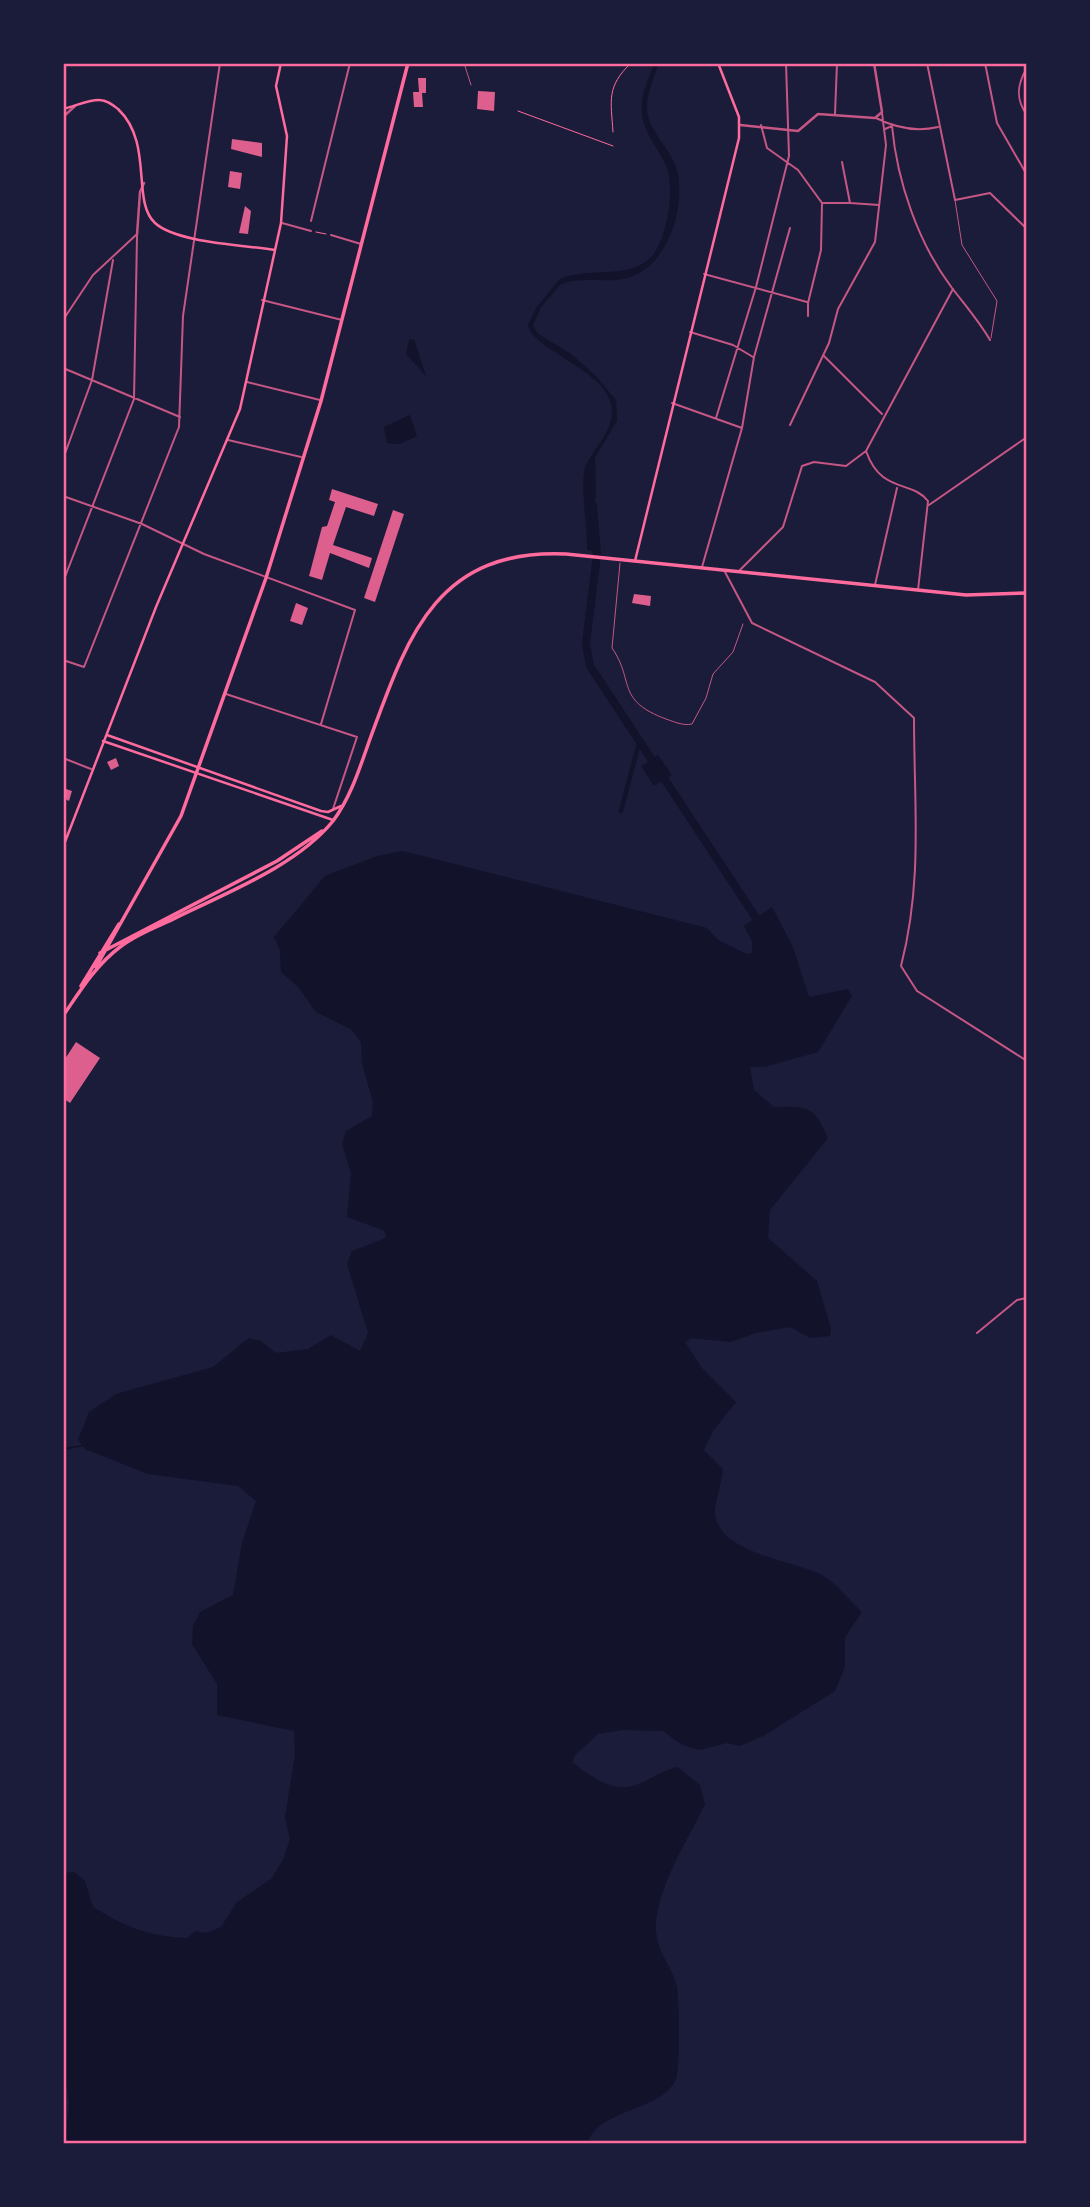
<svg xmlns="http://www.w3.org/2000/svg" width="1090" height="2207" viewBox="0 0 1090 2207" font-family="'Roboto Serif',serif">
  <rect width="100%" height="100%" fill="#1b1b3a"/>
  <path fill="#12122b" d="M654,63h5c-5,15 -13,31 -12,47 1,20 22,37 29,57 11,35 -6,93 -41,108 -23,11 -51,0 -74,9l-20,23 -8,18 4,8 34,21 24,21 21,25 1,21 -22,37 1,33 -4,38 8,23 -13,-2c1,-19 -8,-70 -1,-85 11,-22 34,-40 23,-67 -10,-28 -78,-51 -81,-73l8,-17 24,-29c27,-12 64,0 88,-19 19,-15 27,-71 19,-92 -7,-18 -23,-34 -25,-54 -2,-20 6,-32 12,-51z
    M414,339l12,37 -20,-22 3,-14z
    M410,415l7,21 -17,8 -13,-1 -3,-16z
    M658,755l14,20 -18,11 -13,-20z
    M403,851l304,77 11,12 29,14 5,-1v-12l-8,-15 28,-19 21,40 16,50 39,-8 4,7 -34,56 -54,15h-14l4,23 20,17c34,-1 40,-1 54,31l-58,72 -2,28 49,43 14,48 -1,7 -20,2 -20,-11 -34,6 -25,9 -40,-4 -6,4 17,26 34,34 -23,29 -9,19 19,19c-1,12 -8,35 -8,43 1,41 80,49 107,63 14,8 28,26 40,37l-17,25v30l-10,24 -70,44 -25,11 -13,-3 -28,7 -17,-5 -19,-14 -41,-1 -24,4 -22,20 -4,8c15,12 39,30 60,24 17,-4 28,-16 46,-19l22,18 5,19c-18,38 -45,77 -49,119 -2,24 13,39 20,60 4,11 4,86 0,96 -15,34 -77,28 -89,65h-522l4,-41 -3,-20 -3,-3v-207l11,-1 11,9 8,26c35,21 54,29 94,31l8,-7 11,2 15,-6 16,-25 34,-23 12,-19 7,-21 -5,-22 10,-62 -1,-24 -77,-16v-31l-25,-40 1,-18 7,-14 33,-17 9,-52 14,-42 -18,-15 -90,-12 -63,-25 -7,-9 11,-28 27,-18 97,-27 36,-29 12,3 15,12 32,-4 23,-14 29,16 8,-18 -21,-69 5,-13 34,-13 -1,-7 -38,-14 4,-44 -9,-29 4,-13 26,-15 1,-14 -11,-39 -1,-21 -9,-12 -36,-18 -17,-24 -18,-16 -1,-22 -6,-13 51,-61 52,-20z"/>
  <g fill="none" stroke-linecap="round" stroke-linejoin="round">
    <path stroke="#12122b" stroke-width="2" d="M63,1449l18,-3"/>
    <path stroke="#12122b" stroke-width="4.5" d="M621,811l19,-72"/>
    <path stroke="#12122b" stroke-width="8" d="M593,506l4,49 -11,88 4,23 172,261"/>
  </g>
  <path fill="#dd5f8e" d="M418,78h8v15h-4l1,14h-9l-1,-15h6z
    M478,91l17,1 -1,19 -17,-2z
    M232,139l30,4v14l-31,-8z
    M230,171l12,2 -2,16 -12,-2z
    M245,206l6,5 -3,23 -9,-1z
    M332,489l46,15 -4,12 -28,-9 -13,38 39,13 -3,10 -39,-15 -8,27 -13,-4 13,-49 5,-1 8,-24 -6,-2z
    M393,510l11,4 -29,88 -11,-4z
    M634,594l17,2 -1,10 -18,-3z
    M296,603l12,5 -6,17 -12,-4z
    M116,758l3,8 -8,4 -4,-8z
    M63,788l9,3 -3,10 -6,-3z
    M76,1042l24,16 -30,45 -7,-5v-36z"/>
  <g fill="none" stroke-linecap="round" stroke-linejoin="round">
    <path stroke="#ff6b9d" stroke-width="1" d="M518,111l95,35
      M613,132c-2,-32 -7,-45 18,-69
      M316,232l10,2"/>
    <path stroke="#c65784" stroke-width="1" d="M464,63l7,22
      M955,200l7,45 35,56 -6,37
      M620,563l-8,85c23,33 3,52 54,71 9,3 17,7 26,5l14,-26 7,-24 20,-22 10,-28"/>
    <path stroke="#c65784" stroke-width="2" d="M927,63l28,137 35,-7 37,36
      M985,63l12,60 30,52
      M1027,68c-10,16 -12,31 0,47
      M835,114l2,-51
      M876,118c20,10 41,14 62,9
      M761,125l6,23 31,22 24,33 -1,47 -13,53v13
      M885,129l7,-3c5,55 26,117 60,162 13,17 27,33 38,52
      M842,162l8,41 29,2
      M823,203h26
      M311,221l39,-158
      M282,223l29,8
      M331,235l30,9
      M704,274l103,28
      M262,300l80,20
      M63,320l30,-45 43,-40
      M690,332l43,13 20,12
      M824,356l58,58
      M63,368l117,49
      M247,382l73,18
      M672,403l70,25
      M716,418l40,-131 33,-131 -3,-93
      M790,425l39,-82 9,-34 37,-67 11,-97 -4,-32
      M228,440l73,17
      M866,451c15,43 46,29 62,50l-10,89
      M63,459l29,-79 21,-120
      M63,496l79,28 62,30 151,56 -34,114
      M929,505l98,-68
      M702,567l40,-139 12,-71 36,-129
      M739,571l44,-44 19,-61 12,-4 32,4 20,-15 87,-162
      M725,572l27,51 123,59 39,36c0,87 9,163 -13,248l16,25 110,70
      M63,582l71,-183 3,-163
      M875,585l22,-97
      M63,660l21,7 95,-240 4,-111 37,-253
      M226,694l131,43 -24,72
      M63,758l28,11
      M977,1333l40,-33 10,-2"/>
    <path stroke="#c65784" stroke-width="2.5" d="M63,117l12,-11
      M740,125l58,6 20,-17 57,4 7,-6 -8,-49
      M137,235l3,-43 4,-9"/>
    <path stroke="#ff6b9d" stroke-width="2.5" d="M63,109c12,-3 25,-9 36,-9 8,0 14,5 19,9 36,34 13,92 37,114 22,20 90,22 120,27
      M635,561l104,-423v-21l-21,-54
      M107,735l214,76 7,1 13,-6
      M103,741l230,79
      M63,847l93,-240 84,-198 41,-186 6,-87 -11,-50 5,-23"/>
    <path stroke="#ff6b9d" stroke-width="3.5" d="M100,953l177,-92 45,-30
      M96,967l85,-151 85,-238 55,-177 87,-338
      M81,986l38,-62
      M63,1016c17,-25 33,-51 57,-69 14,-11 31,-18 47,-25 53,-27 128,-54 166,-101 18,-24 27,-54 37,-82 37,-101 66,-191 196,-185l400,41 61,-2"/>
  </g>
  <rect width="1090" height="2207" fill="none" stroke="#1b1b3a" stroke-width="130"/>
  <rect x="65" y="65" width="960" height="2077" fill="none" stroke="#ff6b9d" stroke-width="2.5"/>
</svg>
